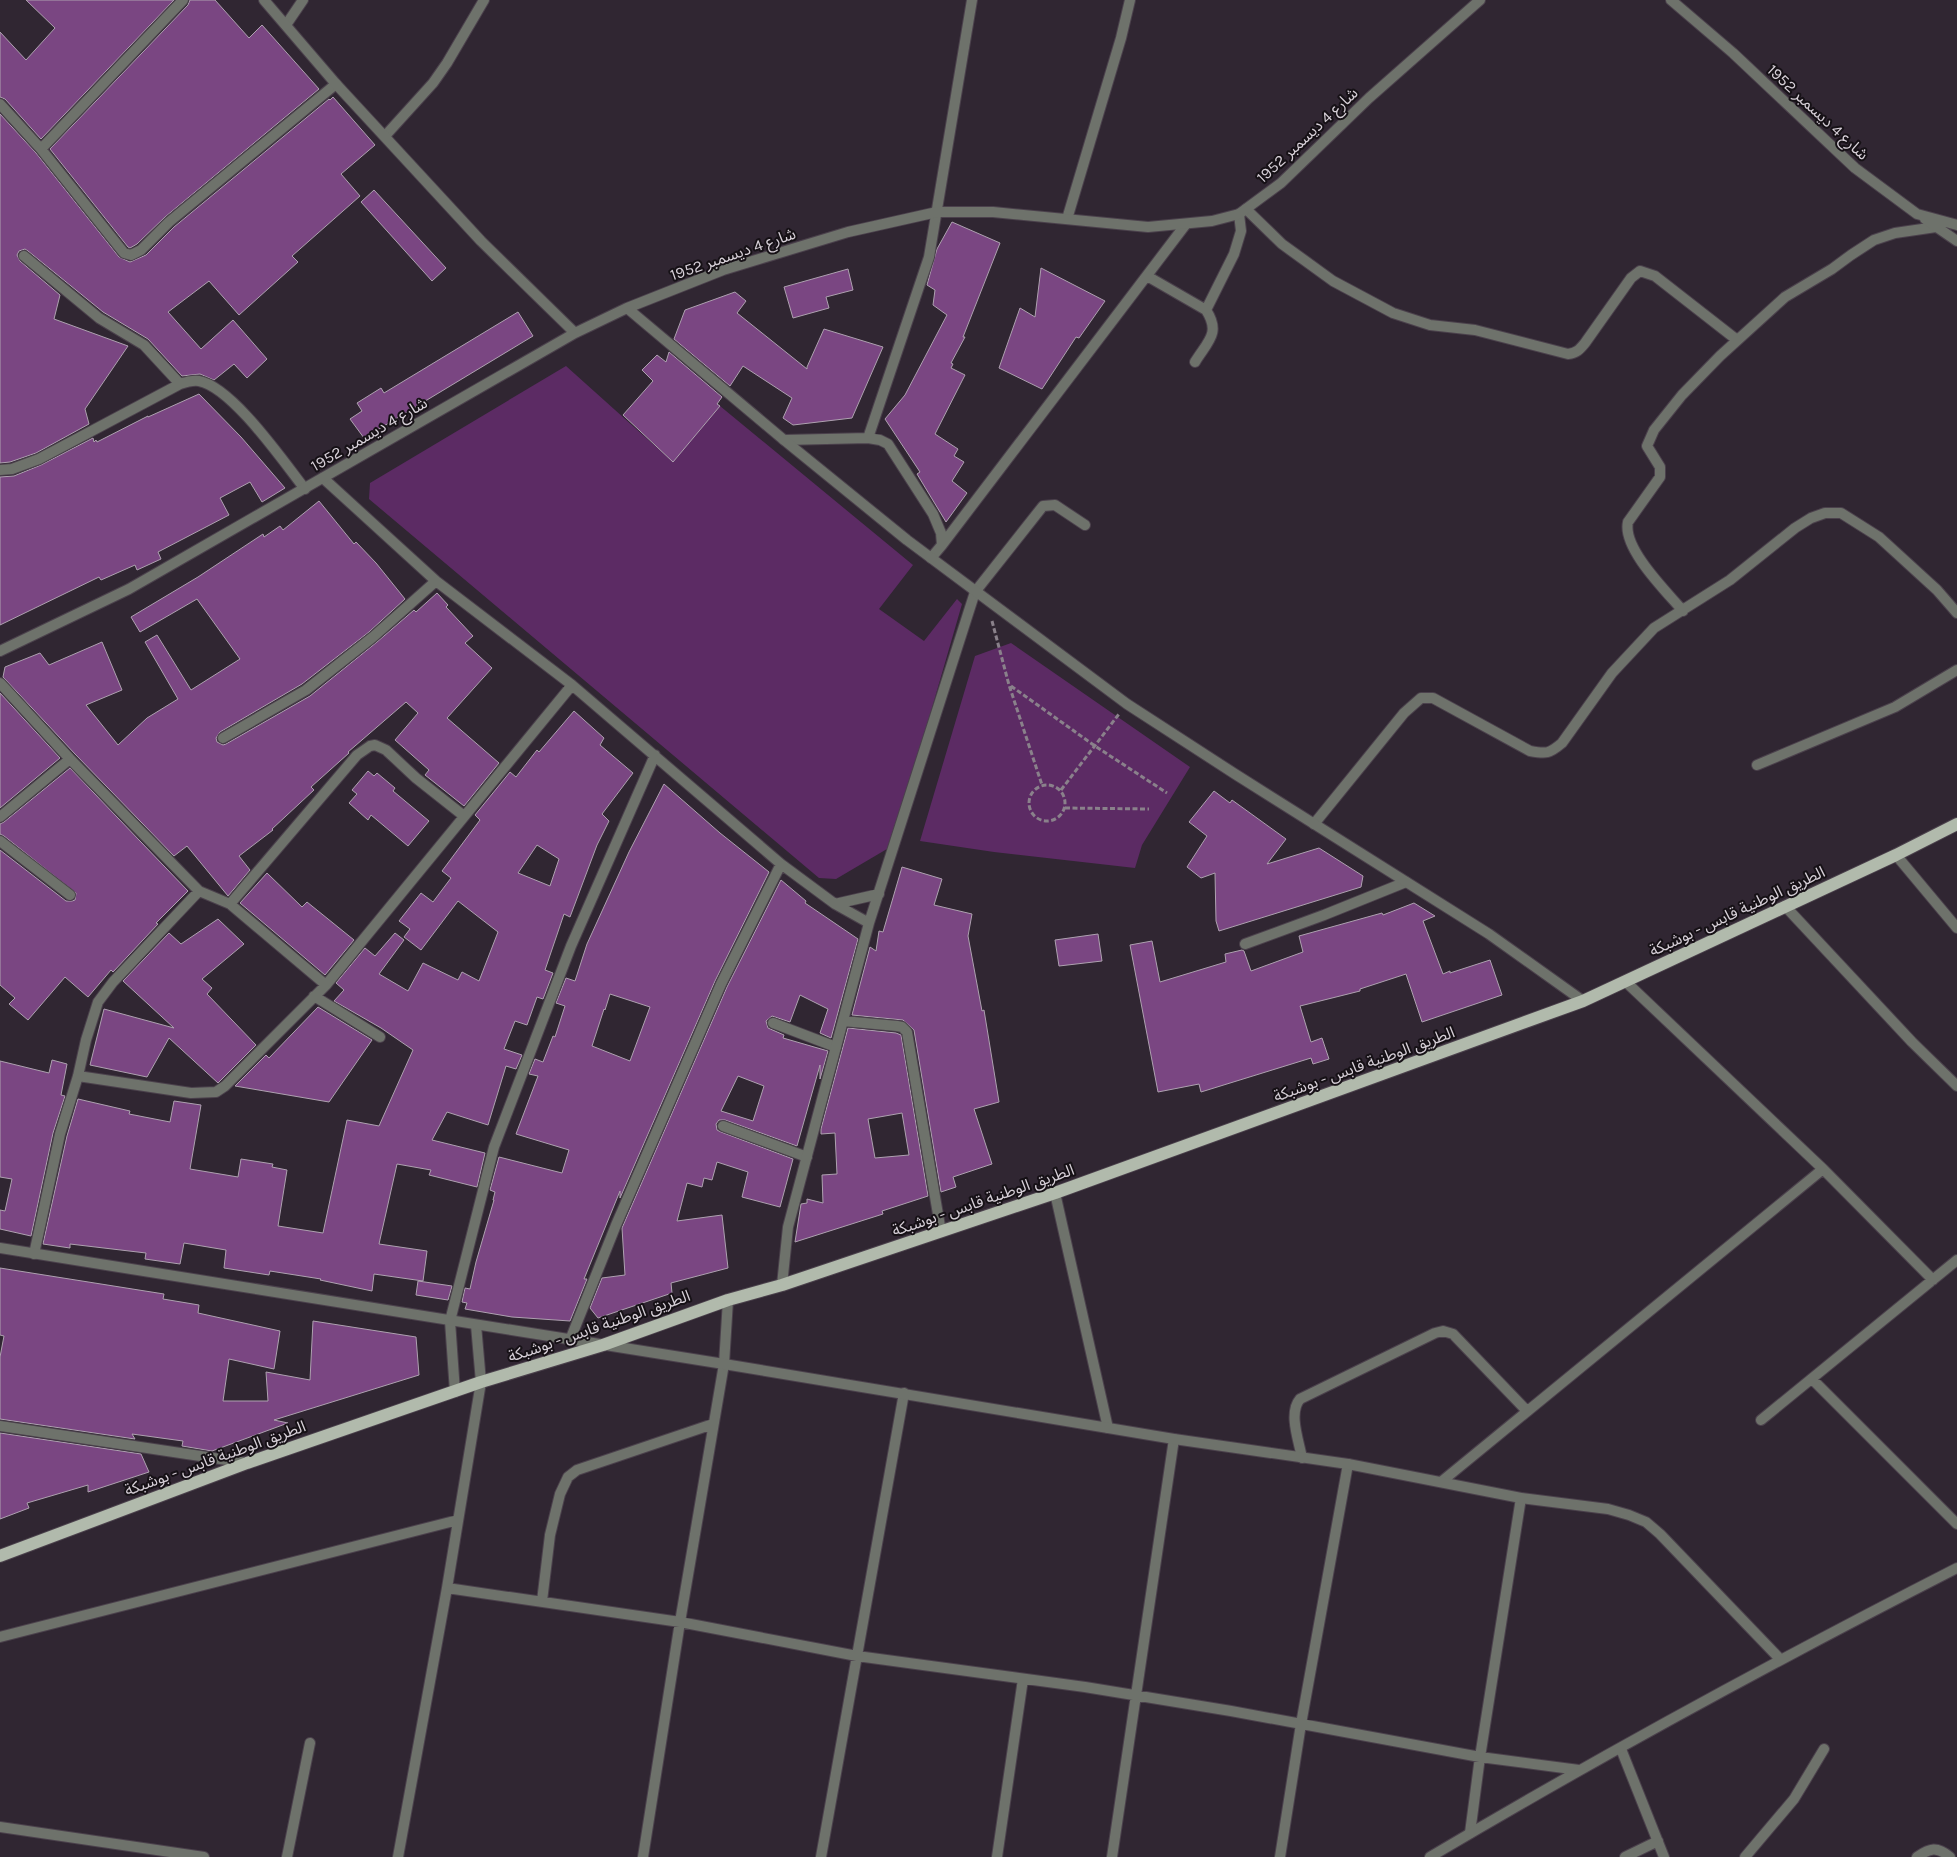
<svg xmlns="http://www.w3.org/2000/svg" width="1957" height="1857" viewBox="0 0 1957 1857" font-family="Karla,'Noto Sans Arabic',sans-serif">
  <rect width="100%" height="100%" fill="#302632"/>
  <path fill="#5c2b64" d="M566,366l107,96 47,-56 193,159 -34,44 45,32 33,-42 5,5 -70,242 -56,33 -17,-1 -450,-379 1,-16z
    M1011,643l179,124 -48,78 -7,23 -141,-16 -74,-11 55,-185z"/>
  <path fill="#7a4682" stroke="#aea1b0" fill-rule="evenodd" d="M26,0h148l-133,139 -36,-40 -5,-2v-65l26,28 29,-32z
    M190,0h25l34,38 13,-13 57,64 -154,128 -28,27 -7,4 -2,-1 -78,-98 138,-144z
    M333,97l42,48 -34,29 19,22 -68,60 6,6 -59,53 -30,-34 -41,31 33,37 32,-29 34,39 -20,19 -13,-14 -20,16 -14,-6 -18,2 -34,-37 -45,-27 -75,-61 -3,-2 -6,2 -2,4 3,6 40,34 -6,24 74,27 -43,63 4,15 -53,29 -26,9 -10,1v-349l36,39 83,104 11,5 16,-7 28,-28 155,-128 1,1z
    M374,190l72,78 -14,13 -71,-79z
    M952,222l48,21 -37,94h2l-14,26 2,1 -2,4 14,7 -30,59 23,15 -4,7 10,6 -12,19 15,12 -21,29 -29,-48 3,-2 -35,-53 20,-24 42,-80 -14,-10 2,-15 -8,-5 10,-36z
    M1041,268l64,33 -26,37 -3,-1 -34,52 -43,-21 21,-60 15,9z
    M848,269l5,21 -27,7 3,11 -36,10 -9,-31z
    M735,292l11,9 -9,12 70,56v-2l17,-38 59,18 -31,71 -59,7 -10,-7 9,-20 -49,-32 -13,20 -56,-47 11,-29z
    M518,312l15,24 -169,102 -14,-19 12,-8 -5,-8 24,-15 3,5z
    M669,352l53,45 -5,7 3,2 -47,56 -50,-47 30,-34 -11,-11 15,-15 9,7z
    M199,394l42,43 44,51 -23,14 -12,-20 -30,16 9,17 -71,37 3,7 -24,11 -2,-5 -34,15 -2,-3 -99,48v-148l14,-1 27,-11 52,-27 1,4 2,-2 1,2 51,-26v1z
    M319,501l35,43 2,-2 20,21 29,36 -36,33 -67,52 -82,48 -4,6 1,4 6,3 3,-1 84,-48 67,-54 37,-32 2,2 21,-19 11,12 -2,2 27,29 -8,7 27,25 -45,50 52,45 -35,43 -39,-31 4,-5 -34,-30 23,-27 -12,-11 -58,50 1,1 -38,34 3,3 -42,39 1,1 -34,26 11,14 -22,26 -41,-50 -13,10 -99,-102 -72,-77 2,-10 35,-14 9,12 53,-23 20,48 -36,15 32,40 29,-27 31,-19 -33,-57 12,-7 34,55 49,-31 -43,-60 -57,33 -9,-15 67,-40 65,-43 1,3 16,-11 3,4z
    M0,693l60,65 -60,50z
    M574,711l30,27 -4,7 33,28 -31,41 7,7 -12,24 -27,72 -6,-3 -19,56 8,3 -10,26 -6,-2 -10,28 -12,-4 -11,28 18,6 -6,14 -10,-3 -18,59 -41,-13 -15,28 53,13 -8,34 -48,-12 2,-5 -34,-6 -18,80 48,7 -4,30 -49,-7 -2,17 -52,-11 1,-1 -51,-8 -1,4 -45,-7 2,-18 -42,-7 -4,21 -35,-5 1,-6 -76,-9v4l-27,-4 24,-108 11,-37 52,12 -1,3 41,8 4,-21 27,4 -11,64 48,8 3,-18 32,5 -1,3 15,3 -9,56 45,7 24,-113 32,6 34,-76 -32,-22 -47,-27 10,-11 -8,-7 29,-35 10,8 20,-23 9,7 -25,34 29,17 15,-28 35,17 4,-8 17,9 19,-49 -40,-31 -37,49 -17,-13 6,-8 -11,-8 22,-28 12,9 18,-24 -9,-7 38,-51 -5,-5 35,-43 6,5 21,-27 2,2zM537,845l22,14 -9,27 -32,-13z
    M70,768l118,123 -32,32 2,1 -45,48 -2,-2 -23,27 -23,-20 -37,43 -19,-16 6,-6 -15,-13v-135l66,51h6l3,-1 1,-7 -72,-57 -4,-2v-10l4,-2z
    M368,771l6,5 3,-3 18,15 -2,3 36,30 -21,25 -37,-31 -3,5 -19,-17 8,-9 -5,-4z
    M664,784l56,49 49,39 -54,109 -95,217v-7l-36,88h3l-17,42 -58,-4 -47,-8 2,-6 -5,-1 3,-14 5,1 6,-27 18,-62h-1l2,-8 -5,-2 9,-33 63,16 7,-23 -53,-16 22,-58 -9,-2 6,-15 8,3 10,-26 2,1 10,-31 -9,-3 10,-25 9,3 12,-37 42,-92zM610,994l40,13 -20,54 -38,-15 12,-37 1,1z
    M1214,791l16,12 2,-3 54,39 -19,25 52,-16 44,28 -2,11 -142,44 -3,-10 -1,-48 -14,5 -14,-11 20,-31 -18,-14z
    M902,867l40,12 -8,26 38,9 -4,22 14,75 2,-1 15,92 -25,7 18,55 -39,13 3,10 -15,5 -27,-162 -11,-10 -51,-5 18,-68 6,4 3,-20 4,1z
    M267,873l35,34 5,-5 47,38 -29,35 -85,-72z
    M781,880l25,21 -1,2 53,36 -27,99 -11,-5 8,-24 -28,-14 -10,27 -18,-6 -6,5 2,7 16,7 -1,3 45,13 -8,28v-14l-23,81 -72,-26h-6l-3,4 1,6 4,2 72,27 -13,48 -38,-10 6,-25 -31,-10 -5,18 -8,-2 -2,9 -15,-4 -10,38 45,-6 6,53 -57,15 1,10 -74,25 -8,-10 12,-30 23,-3 -3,-47 105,-241zM738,1076l26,10 -11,35 -32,-10z
    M1414,903l21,13 -12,5 20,53 7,-3v2l40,-13 12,35 -80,27 -16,-48 -46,15v2l-60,15 11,36 11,-4 7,21 -16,5 -2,-6 -110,34 -2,-8 -41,8 -28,-147 22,-4 8,41 66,-20 -1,-8 17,-4 2,1 7,20 52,-19 -4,-16 83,-23 1,2z
    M218,919l26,25 -42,35 10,9 -5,6 49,51 -38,38 -49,-45 -22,39 -57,-12 14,-56 70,19 -51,-47 46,-48 12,11z
    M1098,934l4,27 -43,5 -4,-26z
    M318,1007l54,33 -43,62 -94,-16 31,-31 3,3z
    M848,1028l48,5 5,2 27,161 -46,15 1,3 -88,28 6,-38 6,-1v-4l16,4 -1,-28 15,-1 -2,-41 -14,1v-5zM902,1113l7,42 -34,3 -7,-39z
    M52,1060l15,4 -6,31 4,1 -12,37 -22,103 -31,-7v-19l5,1 7,-32 -12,-2v-116l49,12z
    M0,1268l164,26 -1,5 36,6 -1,8 82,18 -6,38 -45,-10 -6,42h45l-2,-29 44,8 3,-59 103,16 3,38 -145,45 14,3 -76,28 -30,-5 1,-5 -51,-7 3,5 -135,-20v-62l4,-21 -4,-1z
    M418,1281l34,5 -4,14 -32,-5z
    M0,1433l141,21 8,18 -61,20v-7l-61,18 2,5 -29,11z"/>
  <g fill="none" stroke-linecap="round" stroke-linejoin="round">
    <g stroke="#4b414c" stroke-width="12">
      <path id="service" d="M773,1023l63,24
        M723,1126l84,31"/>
    </g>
    <g stroke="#4b414c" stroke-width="12">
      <path id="minor" d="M286,25l17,-25
        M0,104l41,45 83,104 7,2 10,-5 28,-28 167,-138
        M385,136l48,-53 14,-20 37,-63
        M41,149l142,-149
        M1246,209l36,35 51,37 60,32 37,12 45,5 93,24c9,-1 12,-5 17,-11l46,-65 9,-7 15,5 82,64
        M1067,219l54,-181 9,-38
        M24,256l75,62 45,27 36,39
        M1147,276l59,34c15,23 2,31 -11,52
        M1206,310l28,-56 7,-23 -2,-17
        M868,438l61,-181 43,-257
        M784,440l84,-2 12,2 8,4 45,70 8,19 1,12 -11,13
        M0,470l12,-1 27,-10 141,-75c6,-2 12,-4 19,-3 33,6 84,80 106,108
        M323,478l113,103 136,104 209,179 54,40 34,19
        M942,545l244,-321
        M1683,611c-17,-20 -61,-63 -55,-89l32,-45v-10l-13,-21 7,-16 28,-35 38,-39 65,-59 47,-28 19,-14 23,-15 21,-7 41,-6
        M0,683l70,76 129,132
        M223,738l83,-48 67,-53 63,-56
        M1757,765l138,-58 62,-37
        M0,817l70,-58
        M1314,824l90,-111 17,-15h12l97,53c16,3 19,3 32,-8l50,-70 42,-45 76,-48 65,-52 16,-10 14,-5h16l38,24 58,53 20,23
        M0,841l70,54
        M1896,855l61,73
        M230,904l127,-149 13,-9 5,-1 11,5 30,28 48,38
        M835,904l44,-10
        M1785,906l127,136 45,44
        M1245,944l79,-29 82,-33
        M1626,982l197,187 110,111
        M314,996l66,41
        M843,1021l54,5 5,1 5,5 34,200
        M78,1076l113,17 25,-1 9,-6 101,-101 246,-300
        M1055,1193l53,235
        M34,1254l26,-120 18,-58 8,-36 12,-38 15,-20 86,-91 31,13 96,81
        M782,1285l6,-58 81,-304 106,-331 68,-86 12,-1 30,20
        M570,1340l46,-115 105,-241 60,-120
        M1812,1379l145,145
        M455,1392l-5,-71 44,-174 77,-201 84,-191
        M1761,1420l196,-160
        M0,1426l247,37
        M1302,1458c-3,-17 -14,-45 -2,-59l135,-66 8,-2 10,3 74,77
        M1441,1482l382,-313
        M447,1588l233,34 177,34 228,31 146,24 249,46 99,13
        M542,1601l8,-66 10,-41 8,-17 9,-7 136,-46
        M0,1637l458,-117
        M1621,1749l43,108
        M0,1827l204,30
        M1470,1833l10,-76 41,-259
        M287,1857l23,-114
        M398,1857l49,-269 34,-206 -5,-57
        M643,1857l37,-235 44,-258 4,-64
        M821,1857l83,-464
        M997,1857l26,-178
        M1112,1857l62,-418
        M1280,1857l21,-133 47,-260
        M1625,1857l33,-16
        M1745,1857l49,-58 30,-50
        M1917,1857c13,-9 20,-11 33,0"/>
    </g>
    <g stroke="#4b414c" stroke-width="12">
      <path id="tertiary" d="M264,0l72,84 145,157 94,92
        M1671,0l62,53 122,115 62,46 40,11
        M1925,219l32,22
        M627,308l157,132 123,100 220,164 108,70 254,160 94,67
        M0,651l129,-62 446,-256 52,-25 96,-38 125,-38 89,-20h56l155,15 64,-6 27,-7 42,-31 88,-85 111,-98
        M0,1248l724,116 450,75 174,25 173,34 87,11 21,6 17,7 14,12 120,125
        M1430,1857c172,-102 349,-198 527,-289"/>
    </g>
    <g stroke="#4b414c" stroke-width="14">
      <path id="primary" d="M0,1556l247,-93 234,-81 122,-37 125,-45 54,-15 273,-92 528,-192 313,-146 61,-31"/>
    </g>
    <path stroke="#8a818b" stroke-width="3" stroke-dasharray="5 2.5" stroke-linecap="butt" d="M992,621l17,64 33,100
      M1011,686l84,60 72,47
      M1029 803a18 18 0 1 1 36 0a18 18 0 1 1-36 0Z
      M1061,790l58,-76
      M1065,808l84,1"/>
    <use href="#service" stroke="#6e726b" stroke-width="10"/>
    <use href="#minor" stroke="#6e726b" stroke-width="10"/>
    <use href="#tertiary" stroke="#6e726b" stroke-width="10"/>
    <use href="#primary" stroke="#b1baac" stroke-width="12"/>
  </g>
  <g text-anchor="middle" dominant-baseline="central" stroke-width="4" stroke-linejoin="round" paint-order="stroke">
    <g font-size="16" fill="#d6cfd7" stroke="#161116">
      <text transform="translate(1818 112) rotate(43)">شارع 4 ديسمبر 1952</text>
      <text transform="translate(1307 135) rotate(-43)">شارع 4 ديسمبر 1952</text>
      <text transform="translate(733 254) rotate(-19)">شارع 4 ديسمبر 1952</text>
      <text transform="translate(369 434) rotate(-30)">شارع 4 ديسمبر 1952</text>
      <text transform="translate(1737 911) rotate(-25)">الطريق الوطنية قابس - بوشبكة</text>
      <text transform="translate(1364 1064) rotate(-20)">الطريق الوطنية قابس - بوشبكة</text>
      <text transform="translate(983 1200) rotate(-19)">الطريق الوطنية قابس - بوشبكة</text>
      <text transform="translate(599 1326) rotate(-19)">الطريق الوطنية قابس - بوشبكة</text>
      <text transform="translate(215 1458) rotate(-20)">الطريق الوطنية قابس - بوشبكة</text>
    </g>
  </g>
</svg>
